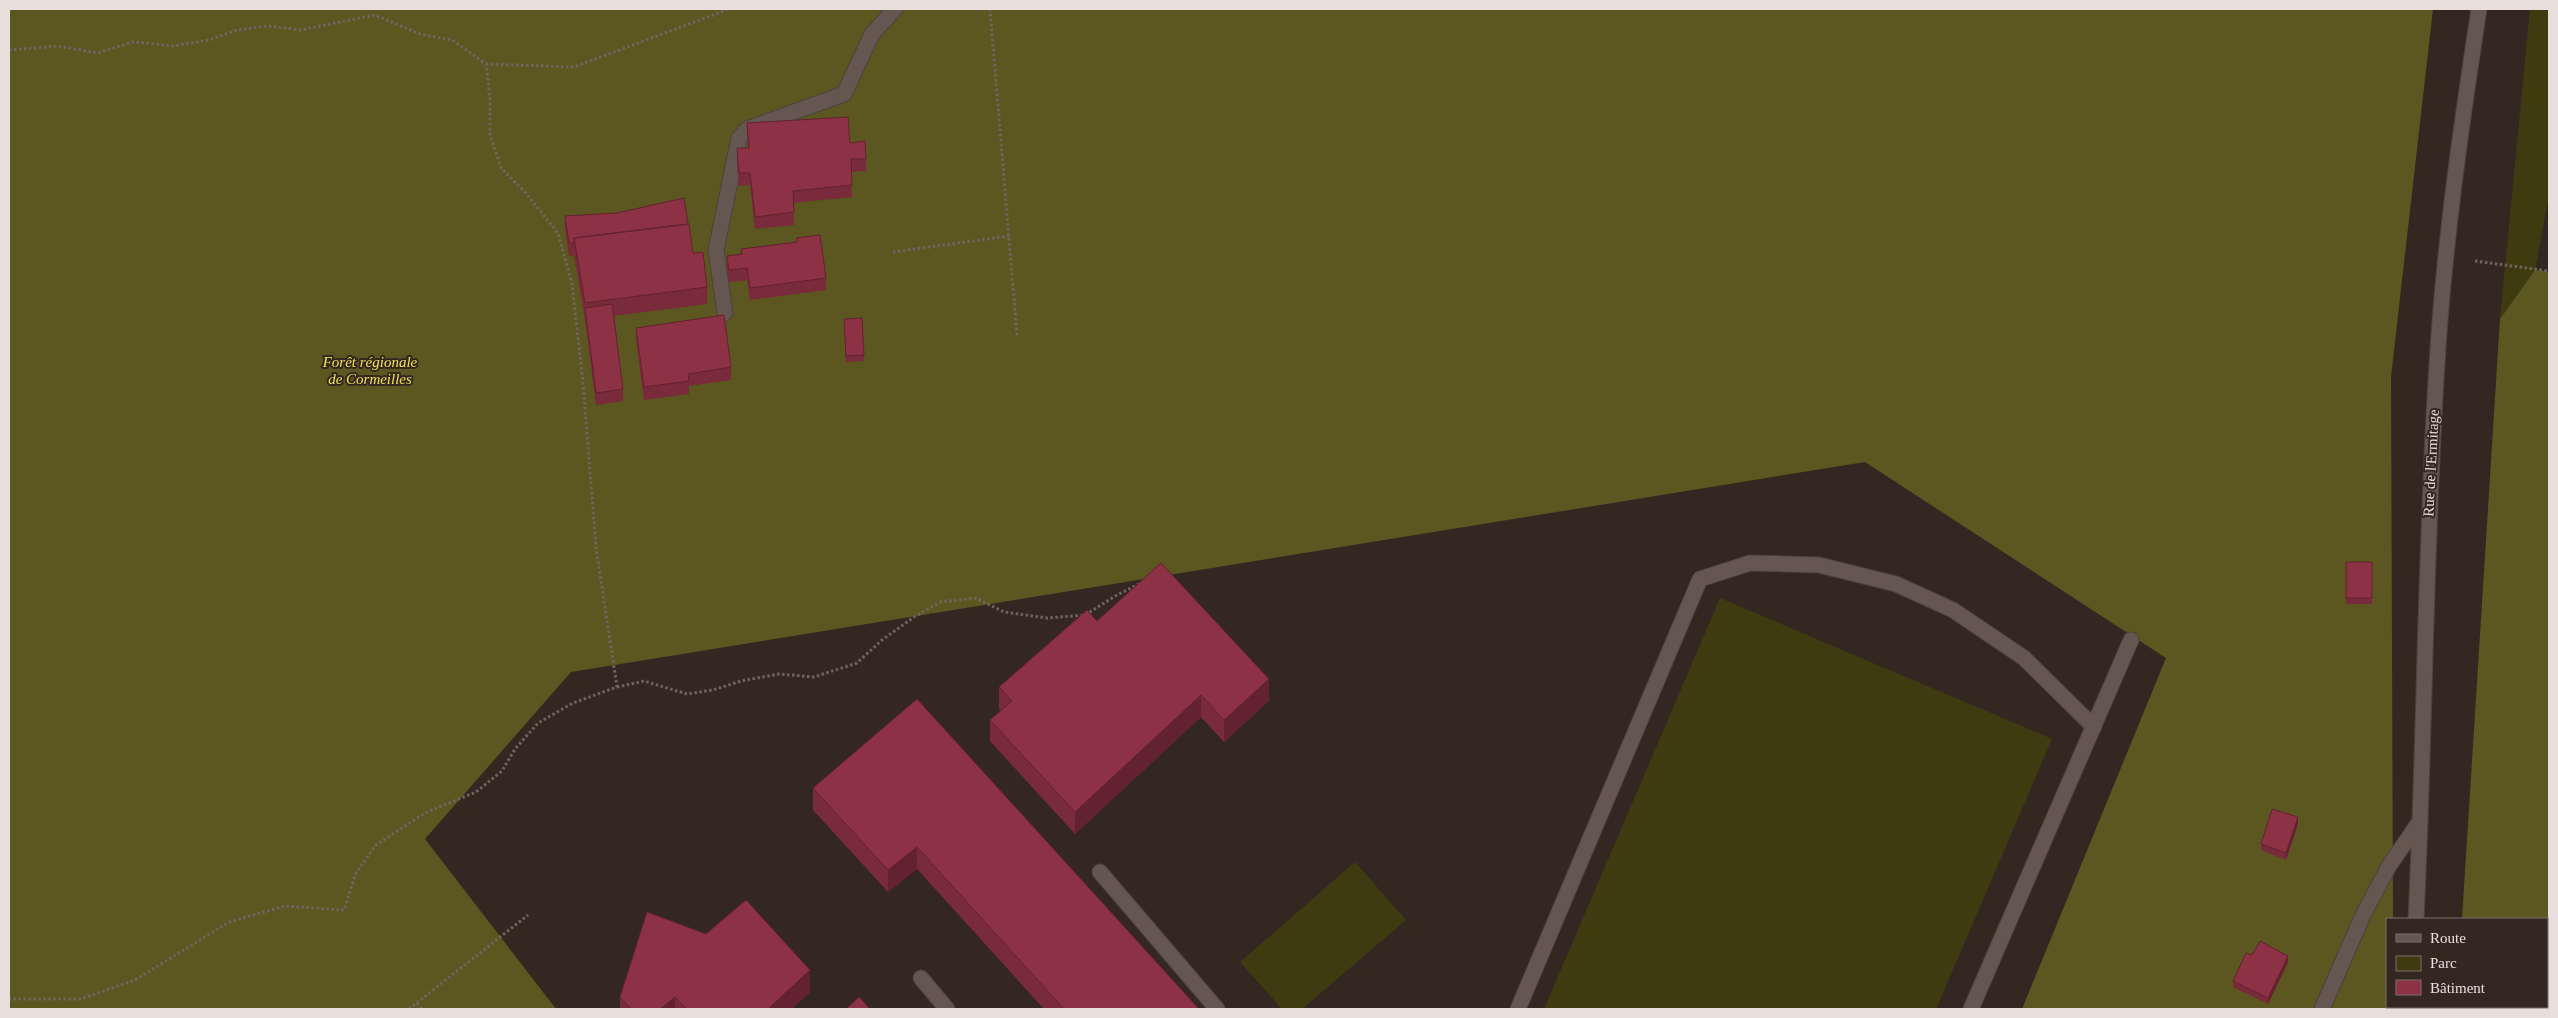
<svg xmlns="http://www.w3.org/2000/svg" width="2558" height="1018" viewBox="0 0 2558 1018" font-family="'Times New Roman',serif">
  <rect width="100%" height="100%" fill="#342722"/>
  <path fill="#3f3b10" d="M2530,9h19v186l-14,75 -35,49z
    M1720,598l332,141 -116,270h-392z
    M1355,862l51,58 -104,89h-20l-42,-47z"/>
  <path fill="#5c5720" d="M9,9h2424l-42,368 2,542h-6v88h7v2h-372l144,-351 -301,-196 -1294,210 -146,167 131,170h-547z
    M2535,270l14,2v737h-98v-2h96v-88h-85l38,-600z"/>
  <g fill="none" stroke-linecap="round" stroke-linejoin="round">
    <g stroke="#4c423d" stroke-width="17">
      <path id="lane" d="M725,313l-9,-63 23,-112 8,-9 97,-35 28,-60 23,-25
        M1100,872l117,137
        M921,978l26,31
        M1518,1009l182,-430 50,-16 69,2 77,19 57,26 71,48 70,69
        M1971,1009l160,-369
        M2322,1009l41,-94 26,-49 31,-45"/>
    </g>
    <g stroke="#4c423d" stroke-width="17">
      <path id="secondary" d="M2416,919c9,-185 9,-370 21,-555 7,-119 24,-237 42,-355
        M2412,1009v-2"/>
    </g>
    <path stroke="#706460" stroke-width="3" stroke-dasharray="2.5 2.5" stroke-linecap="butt" d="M990,9l27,326
      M9,50l49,-4 40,7 35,-11 40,4 36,-6 28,-10 30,-4 34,4 74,-15 45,19 32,6 34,24 4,34v36l11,34 23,23 34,42 14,51 11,99 13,164 21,140 -44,16 -35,20 -23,26 -13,22 -26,21 -51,21 -49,32 -20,28 -12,37 -59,-4 -56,16 -94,58 -54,19h-72
      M486,64l88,3 155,-58
      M893,252l116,-16
      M2475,261l74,10
      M617,687l27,-6 43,13 26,-4 28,-9 38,-7 35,3 43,-14 25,-23 32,-23 26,-15 36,-4 28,14 43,6 38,-3 32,-20 24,-12
      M417,1003l5,6
      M409,1009l119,-94"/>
    <use href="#lane" stroke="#655651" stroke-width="15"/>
    <use href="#secondary" stroke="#655651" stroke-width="15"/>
  </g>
  <path fill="#792a3b" d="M747,123l103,20 16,16v12l-15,1 1,25 -59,6 1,22 -39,4 -5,-44 -11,1 -2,-25v-13h11z
    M565,216l128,37 14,34v17l-93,12 9,73v12l-27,4 -11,-85 -11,-65 -5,1 -4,-27z
    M797,238l29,40v12l-76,10 -3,-20 -18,2 -2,-14v-12l14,-2v-5l56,-7z
    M844,319l20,36v6l-18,1z
    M636,328l95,39v13l-42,6v8l-45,6 -8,-60z
    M2346,562h26v42h-26z
    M1097,621l172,80 -45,41 -23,-25 -126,117 -85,-93v-21l11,-10 -2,-1v-22z
    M917,699l282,310h-155l-127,-140 -29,23 -75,-82v-22z
    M2298,824l-12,36 -25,-10v-6z
    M2252,955l36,7 -20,42 -35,-17v-6z
    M810,992l-18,17h-172v-12z"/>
  <path fill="#632230" d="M1269,679v22l-45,41v-22z
    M1201,695v22l-126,117v-22z
    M2298,817v7l-12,36v-7z
    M917,847v22l-29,23v-22z
    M2288,956v6l-20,42v-6z
    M810,970v22l-18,17h-24z
    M675,997v12h-15z"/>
  <path fill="#8d3145" stroke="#632230" d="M848,117l2,26 15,-2 1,18h-15l1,26 -59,6 1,21 -39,5 -5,-44h-11l-2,-25h12l-2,-25z
    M684,198l4,26 -114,14v5h-5l-4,-27 52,-3z
    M689,224l4,29 10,-1 4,35 -122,16 -11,-65z
    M820,235l6,43 -76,10 -3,-20 -18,2 -2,-14 15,-2 -1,-5 56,-7v-4z
    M612,304l11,85 -27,4 -11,-85z
    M724,315l7,52 -43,7 1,7 -45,6 -8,-59z
    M862,318l2,37 -18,1 -2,-37z
    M2346,562h26v36h-26z
    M1161,563l108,116 -45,41 -23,-25 -126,117 -85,-92 22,-19 -13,-14 88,-77 10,11z
    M917,699l282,310h-135l-147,-162 -29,23 -75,-82z
    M2272,809l26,8 -12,36 -25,-9z
    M746,900l64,70 -42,39h-81l-12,-12 -15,12h-29l-11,-12 27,-85 59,22z
    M2260,941l28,15 -20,42 -35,-17 13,-28 6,2z
    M859,997l11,12h-24z"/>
  <g text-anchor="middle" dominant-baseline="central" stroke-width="4" stroke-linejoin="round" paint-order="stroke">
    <g font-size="15" font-style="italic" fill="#f0e35a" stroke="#342722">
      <text x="370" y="362">Forêt régionale<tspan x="370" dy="17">de Cormeilles</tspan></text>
    </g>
    <g font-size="15" fill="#e8dfdc" stroke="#342722">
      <text transform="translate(2431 463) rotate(-87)">Rue de l'Ermitage</text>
    </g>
  </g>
  <rect width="2558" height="1018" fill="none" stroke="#e8dfdc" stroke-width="20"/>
  <rect x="2386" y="918" width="162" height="90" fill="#342722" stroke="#7c716c"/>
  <rect x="2396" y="934" width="25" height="8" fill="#655651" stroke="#7c716c"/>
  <text x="2430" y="943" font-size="15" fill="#e8dfdc">Route</text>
  <rect x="2396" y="956" width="25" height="15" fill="#3f3b10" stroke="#7c716c"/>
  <text x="2430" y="968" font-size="15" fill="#e8dfdc">Parc</text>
  <rect x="2396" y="980" width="25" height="15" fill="#8d3145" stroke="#7c716c"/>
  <text x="2430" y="993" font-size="15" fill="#e8dfdc">Bâtiment</text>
</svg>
